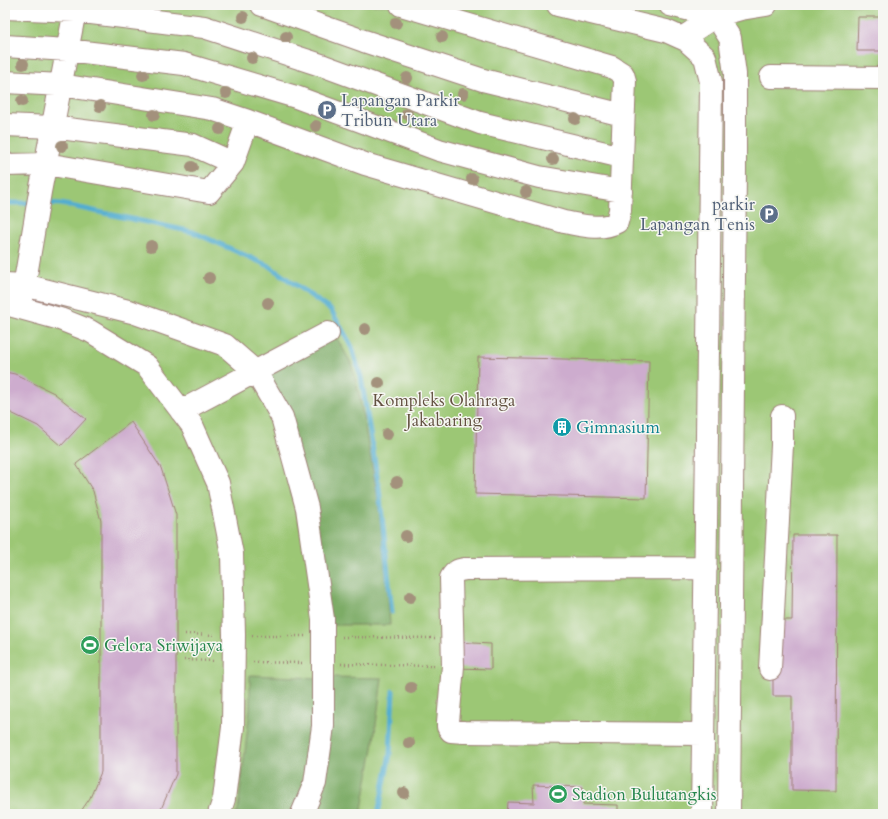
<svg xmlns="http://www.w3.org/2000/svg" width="888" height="819" viewBox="0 0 888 819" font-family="Cardo,serif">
  <rect width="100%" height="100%" fill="#f6f6f2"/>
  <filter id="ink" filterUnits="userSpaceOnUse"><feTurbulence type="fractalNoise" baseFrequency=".025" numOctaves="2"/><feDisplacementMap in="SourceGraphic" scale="8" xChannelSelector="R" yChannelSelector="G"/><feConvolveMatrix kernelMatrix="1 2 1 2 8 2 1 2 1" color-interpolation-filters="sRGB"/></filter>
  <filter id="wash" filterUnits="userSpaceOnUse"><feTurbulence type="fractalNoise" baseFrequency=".012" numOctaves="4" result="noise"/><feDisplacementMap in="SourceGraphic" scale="16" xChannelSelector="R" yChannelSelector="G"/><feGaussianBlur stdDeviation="0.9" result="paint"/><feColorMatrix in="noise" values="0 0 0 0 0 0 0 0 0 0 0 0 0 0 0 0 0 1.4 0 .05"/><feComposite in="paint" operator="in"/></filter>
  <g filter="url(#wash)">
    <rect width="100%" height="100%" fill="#f1dfc1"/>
    <path fill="#9cc774" stroke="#737350" d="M5,5h878v809h-878z"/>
    <path fill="#7dac66" stroke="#646648" d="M335,335l16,28 8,31 19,105 10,95 2,31h-63l-68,-253z
      M250,675l68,3 -2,62 -18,74h-62l2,-4 12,-101z
      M331,677l51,1 -9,70 -12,66h-52z"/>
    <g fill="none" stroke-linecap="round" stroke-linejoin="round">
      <path stroke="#52add0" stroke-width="5" d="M5,203h28
        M43,203l18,1 132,28 76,34 62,44 20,35 10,32 18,111 13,124
        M378,814l12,-60 3,-63"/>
    </g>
    <g id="blocks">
      <path fill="#cdacce" d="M858,17h25v34h-26z
        M478,357l171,4 -3,137 -171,-4z
        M5,372l10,2 39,19 32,26 -25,27 -23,-20 -33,-16z
        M131,422l30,46 15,47v259l-17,40h-80l11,-16 11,-26v-251l-8,-30 -17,-27z
        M793,535h44l-1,256 -44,-1v-94h-19v-76h19z
        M456,642l35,2v25l-36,-1z
        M533,785l50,2v17l35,1v9h-111l1,-12 26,1z"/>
    </g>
  </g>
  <g filter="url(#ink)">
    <use href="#blocks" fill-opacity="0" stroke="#9e7f76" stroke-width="1"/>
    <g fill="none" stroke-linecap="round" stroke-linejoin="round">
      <g stroke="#9e7f76" stroke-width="24">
        <path id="minor" d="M262,5l102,36 119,39 140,35
          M558,5l108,26 20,9 19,17 6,25 -5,442 -4,290
          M670,5l46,11 14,22 5,36v96l-6,644
          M5,8l70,3 129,16 120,39 156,57 142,34
          M682,38l34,-22 25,-7 25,-4
          M5,46l62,4 117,14 112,33 143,53 100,27 82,14
          M771,77l112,1
          M5,82l56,3 151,24 36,12 117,43 199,58c17,3 37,9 53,0l3,-12 5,-129 -2,-7 -11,-7 -211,-62
          M5,125l47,2 141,18 40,18
          M5,165l41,-1 163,28 24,-29 15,-42
          M5,284l19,1 108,27 93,33 31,27 26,45 25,91 16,111v107l-8,57 -13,31
          M22,299l18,-107 36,-187
          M5,305h4l51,14 30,12 57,35 45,59 26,58 14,71 2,81 -1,92 -9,72 -5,15
          M181,411l147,-78
          M770,669l12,-224v-29
          M703,734l-239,-2 -13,-1 -3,-4v-5l5,-56 -2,-88c4,-7 7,-8 14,-9l241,-1"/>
      </g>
      <path stroke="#9e7f76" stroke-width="2.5" stroke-dasharray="1 3" stroke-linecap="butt" d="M185,634l32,1
        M252,636h53
        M342,637l93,1
        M184,660l32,1
        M253,662l51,1
        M341,664l93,2"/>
      <use href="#minor" stroke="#fff" stroke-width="22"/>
    </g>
    <g fill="#a3917b">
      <circle cx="243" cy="17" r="6"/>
      <circle cx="396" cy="23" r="6"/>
      <circle cx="286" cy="37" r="6"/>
      <circle cx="442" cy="37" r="6"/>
      <circle cx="252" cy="58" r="6"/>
      <circle cx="23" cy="64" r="6"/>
      <circle cx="143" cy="75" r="6"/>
      <circle cx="407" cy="78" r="6"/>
      <circle cx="226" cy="93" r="6"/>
      <circle cx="463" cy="94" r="6"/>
      <circle cx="22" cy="101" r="6"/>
      <circle cx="100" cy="106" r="6"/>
      <circle cx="407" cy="114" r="6"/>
      <circle cx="154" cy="115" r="6"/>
      <circle cx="575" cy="119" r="6"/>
      <circle cx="316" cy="126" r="6"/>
      <circle cx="220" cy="129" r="6"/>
      <circle cx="62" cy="146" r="6"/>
      <circle cx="553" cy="159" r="6"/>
      <circle cx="192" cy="167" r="6"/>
      <circle cx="472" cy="179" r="6"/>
      <circle cx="526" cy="192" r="6"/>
      <circle cx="151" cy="246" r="6"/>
      <circle cx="209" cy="278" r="6"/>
      <circle cx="268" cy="303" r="6"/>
      <circle cx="365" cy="329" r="6"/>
      <circle cx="379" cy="383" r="6"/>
      <circle cx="387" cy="434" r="6"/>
      <circle cx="397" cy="482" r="6"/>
      <circle cx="406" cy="536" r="6"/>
      <circle cx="410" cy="597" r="6"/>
      <circle cx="411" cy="688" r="6"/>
      <circle cx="409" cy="743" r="6"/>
      <circle cx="404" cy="793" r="6"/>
    </g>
  </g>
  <defs>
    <g id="parking-disc" transform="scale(1)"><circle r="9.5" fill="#5c6f8a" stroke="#f6f6f2"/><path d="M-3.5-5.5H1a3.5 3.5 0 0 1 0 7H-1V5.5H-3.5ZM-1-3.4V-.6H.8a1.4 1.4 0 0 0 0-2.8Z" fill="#fff"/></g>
    <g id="building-disc" transform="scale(1)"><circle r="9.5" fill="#0f9aa8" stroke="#f6f6f2"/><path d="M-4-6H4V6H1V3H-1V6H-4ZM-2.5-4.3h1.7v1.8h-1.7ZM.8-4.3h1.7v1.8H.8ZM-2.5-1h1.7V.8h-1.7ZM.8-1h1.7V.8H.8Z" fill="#fff"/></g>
    <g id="stadium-disc" transform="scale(1)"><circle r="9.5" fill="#2e9e5b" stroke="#f6f6f2"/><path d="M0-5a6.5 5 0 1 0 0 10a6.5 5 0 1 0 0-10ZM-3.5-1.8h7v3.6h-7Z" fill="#fff"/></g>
  </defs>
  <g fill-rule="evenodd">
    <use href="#parking-disc" x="327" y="110"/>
    <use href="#parking-disc" x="769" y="214"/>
    <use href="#building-disc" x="562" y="427"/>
    <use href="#stadium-disc" x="90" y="645"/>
    <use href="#stadium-disc" x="558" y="794"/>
  </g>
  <g text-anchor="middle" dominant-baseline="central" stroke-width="3" stroke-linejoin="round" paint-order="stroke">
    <g font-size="17" fill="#4e5e75" stroke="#f6f6f2" text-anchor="start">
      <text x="341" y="100">Lapangan Parkir<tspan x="341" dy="20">Tribun Utara</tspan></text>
      <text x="755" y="204" text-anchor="end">parkir<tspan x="755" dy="20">Lapangan Tenis</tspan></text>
    </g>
    <g font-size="17" fill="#635141" stroke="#f6f6f2">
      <text x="444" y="400">Kompleks Olahraga<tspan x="444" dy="20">Jakabaring</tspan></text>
    </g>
    <g font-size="17" fill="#0d838f" stroke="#f6f6f2" text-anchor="start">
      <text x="576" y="427">Gimnasium</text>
    </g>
    <g font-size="17" fill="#27864d" stroke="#f6f6f2" text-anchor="start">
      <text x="104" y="645">Gelora Sriwijaya</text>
      <text x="572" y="794">Stadion Bulutangkis</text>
    </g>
  </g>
  <rect width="888" height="819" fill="none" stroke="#f6f6f2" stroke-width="20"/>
</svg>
